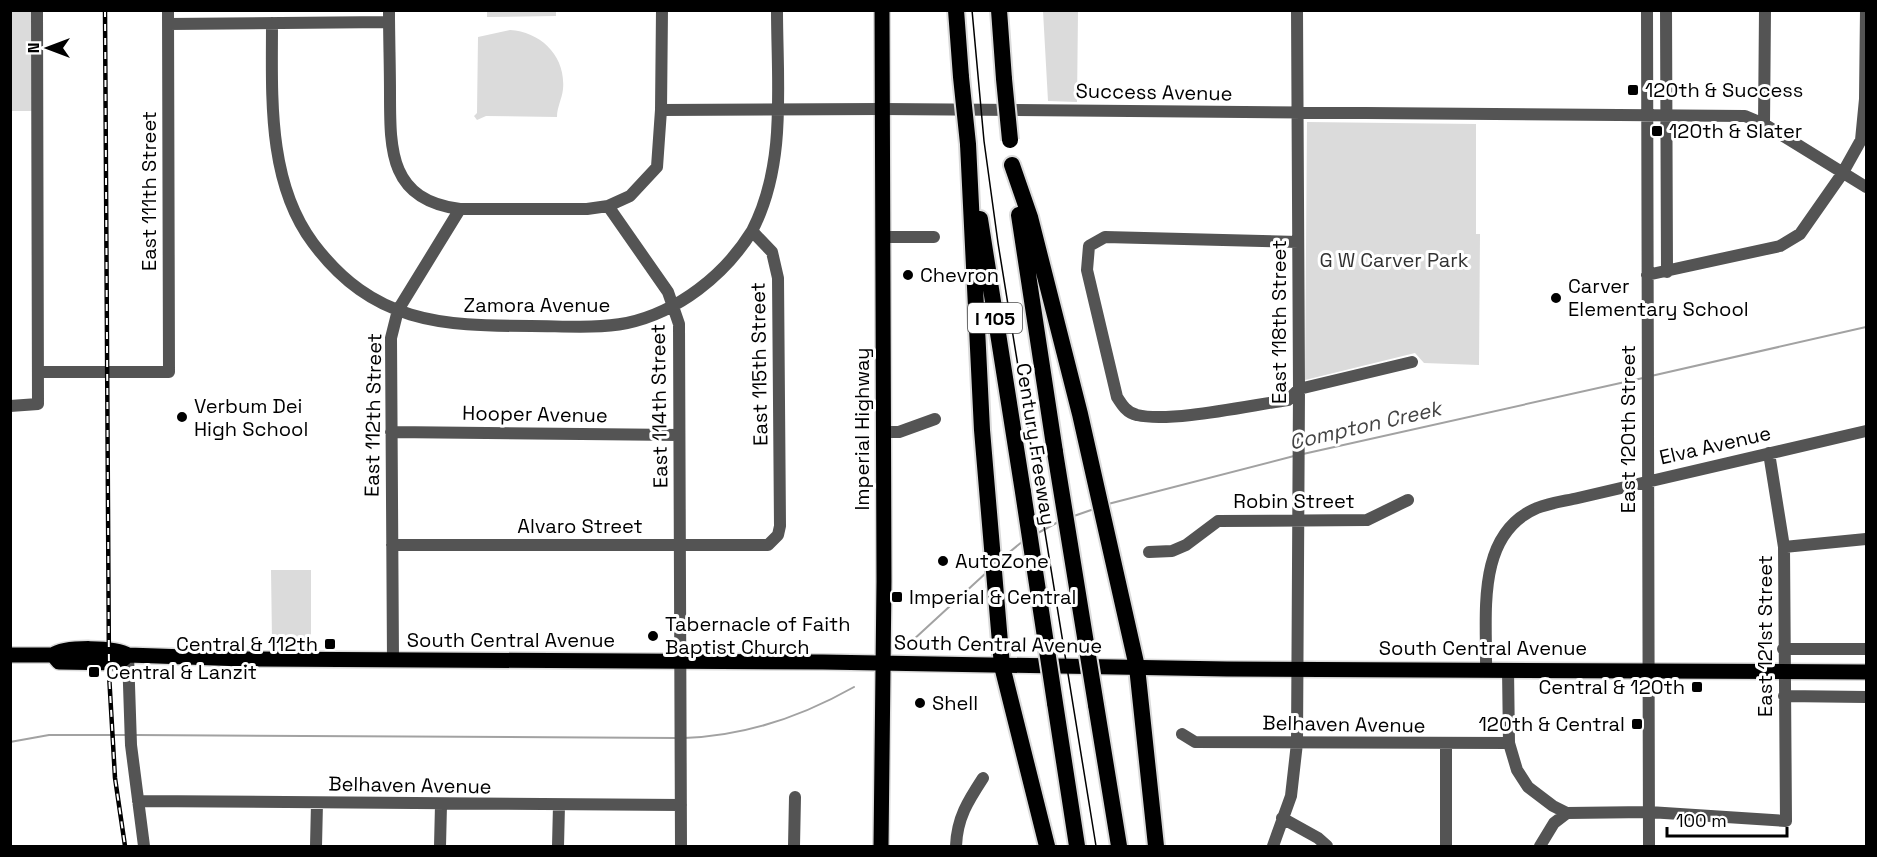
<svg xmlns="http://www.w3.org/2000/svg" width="1877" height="857" viewBox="0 0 1877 857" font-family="'Space Grotesk',sans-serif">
  <rect width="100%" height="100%" fill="#fff"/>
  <path fill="#dbdbdb" d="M10,11h23l1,100h-23z
    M487,11h69v5l-69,1z
    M1043,11h35l-1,91 -29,-1z
    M510,30c31,2 56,26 53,59 -1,10 -6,18 -6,28l-71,-1 -9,4 -3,-4 3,-3 1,-76z
    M1307,122l169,2v110h4l-1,131 -55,-2 -9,-10 -110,27z
    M271,570h40v71l-39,-1z"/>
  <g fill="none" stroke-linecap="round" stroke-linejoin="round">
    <path stroke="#a2a2a2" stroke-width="2" d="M1651,376l215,-49
      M1303,454l340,-76
      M1108,504l186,-48
      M1071,517l23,-8
      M1036,534l24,-13
      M1000,560l23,-19
      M912,641l75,-69
      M136,735l540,3
      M684,738c62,-2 117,-21 170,-51
      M10,742l39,-7h78"/>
    <g stroke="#dbdbdb" stroke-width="18">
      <path id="major" d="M10,655h43c12,-9 62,-8 75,0l116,4 579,3 404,7 639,3
        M53,655l6,7 60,1 9,-8
        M881,846l3,-265 -2,-571"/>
    </g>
    <g stroke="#dbdbdb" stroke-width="20">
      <path id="highway" d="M956,10l5,67
        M999,10l5,69
        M968,144l14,286 20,236 45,180
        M1012,165l18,52 50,197 57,253 19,179
        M1019,215l36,237
        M980,219l43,273
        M1055,703l22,143
        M1096,705l23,141"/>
    </g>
    <path stroke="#545454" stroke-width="12" d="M389,10c0,28 1,56 1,84 0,58 0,106 70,115l-62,101 -7,28 2,322
      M662,10l-1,100 -4,57 -27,29 -22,10 60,86 11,32 2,522
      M1647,10l2,836
      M1666,10l1,262
      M272,23c0,72 -5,159 41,220 60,80 127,83 218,83 32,0 65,3 96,-3 51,-11 98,-48 125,-92
      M168,24l221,-2
      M661,110l221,-1 863,7 19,8 102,63
      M1764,124l1,-114
      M460,209h127l21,-3
      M883,237h51
      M1298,242l-193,-5 -16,9 -2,24 30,127c5,8 10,16 20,18 34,8 114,-10 151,-15l11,-11 113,-27
      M1647,275l133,-29 20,-12 42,-60 19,-34 4,-41 1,-89
      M38,372h131l-1,-362
      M10,406l28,-2 -1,-394
      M391,432l288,3
      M883,432h16l36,-13
      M392,545h376l10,-10 2,-9 -2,-248 -6,-26 -20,-21c35,-67 25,-147 25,-221
      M1784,547l82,-8
      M1149,552l23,-1 14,-6 32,-24 149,-1 41,-20
      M1783,649h83
      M128,655l3,90 13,101
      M1486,669c1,-54 -11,-135 51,-161 13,-5 28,-7 41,-10l288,-67
      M1508,669l1,74 8,27 11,17 25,19 14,7 82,-1 137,9 -2,-274 -15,-94
      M1784,696l82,1
      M1182,734l13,8 314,1
      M138,801l543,4
      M1282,818l36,20 9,8
      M316,846l1,-43
      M440,846l1,-41
      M558,846l1,-41
      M794,846l1,-49
      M956,846c1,-28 12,-45 27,-68
      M1273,846l18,-50 6,-53 2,-354 -2,-379
      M1446,846v-101
      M1540,846l14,-23 13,-10"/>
    <use href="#major" stroke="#000" stroke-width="15"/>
    <use href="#highway" stroke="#000" stroke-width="16"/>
    <path stroke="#000" stroke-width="1.5" d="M972,10l12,131 14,102 98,603"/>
    <g stroke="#000" stroke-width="4.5">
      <path id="rail" d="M105,10l4,664 6,104 10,68"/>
    </g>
    <use href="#rail" stroke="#fff" stroke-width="2" stroke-dasharray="7" stroke-linecap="butt"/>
    <g stroke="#dbdbdb" stroke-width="20" stroke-linecap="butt">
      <path id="highway-bridge" d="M961,77l7,67
        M1004,79l6,61
        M1055,452l41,253
        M1023,492l32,211"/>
    </g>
    <use href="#highway-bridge" stroke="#000" stroke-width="16"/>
  </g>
  <g fill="#000" stroke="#fff" stroke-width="2">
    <rect x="1627" y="84" width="12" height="12" rx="3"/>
    <rect x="1651" y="125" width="12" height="12" rx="3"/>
    <circle cx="908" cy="275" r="6"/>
    <circle cx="1556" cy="298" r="6"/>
    <circle cx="182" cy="417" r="6"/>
    <circle cx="943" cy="561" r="6"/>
    <rect x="891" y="591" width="12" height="12" rx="3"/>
    <circle cx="653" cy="636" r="6"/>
    <rect x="324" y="638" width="12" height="12" rx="3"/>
    <rect x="88" y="666" width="12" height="12" rx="3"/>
    <rect x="1691" y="681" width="12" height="12" rx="3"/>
    <circle cx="920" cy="703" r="6"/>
    <rect x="1631" y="718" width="12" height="12" rx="3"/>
  </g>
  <g text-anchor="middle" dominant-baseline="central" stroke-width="6" stroke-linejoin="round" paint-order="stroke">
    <rect fill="#fff" stroke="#4c4c4c" stroke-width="1.5" x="968" y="303" width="54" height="30" rx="4.5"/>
    <g font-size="18" font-weight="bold" fill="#000">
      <text x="995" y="318">I 105</text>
    </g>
    <g font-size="20" fill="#000" stroke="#fff" text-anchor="start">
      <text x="1645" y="90">120th &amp; Success</text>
      <text x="1669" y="131">120th &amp; Slater</text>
      <text x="920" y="275">Chevron</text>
      <text x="1568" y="286">Carver<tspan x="1568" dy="23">Elementary School</tspan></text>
      <text x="194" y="406">Verbum Dei<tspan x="194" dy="23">High School</tspan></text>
      <text x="955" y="561">AutoZone</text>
      <text x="909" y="597">Imperial &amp; Central</text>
      <text x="665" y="624">Tabernacle of Faith<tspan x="665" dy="23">Baptist Church</tspan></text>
      <text x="318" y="644" text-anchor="end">Central &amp; 112th</text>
      <text x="106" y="672">Central &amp; Lanzit</text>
      <text x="1685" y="687" text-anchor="end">Central &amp; 120th</text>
      <text x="932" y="703">Shell</text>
      <text x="1625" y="724" text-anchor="end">120th &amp; Central</text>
    </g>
    <g font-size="20" fill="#000" stroke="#fff">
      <text transform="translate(1154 92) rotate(1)">Success Avenue</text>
      <text transform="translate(149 191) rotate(-90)">East 111th Street</text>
      <text x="537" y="305">Zamora Avenue</text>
      <text transform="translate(1279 322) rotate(-90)">East 118th Street</text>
      <text transform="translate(759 364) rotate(-91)">East 115th Street</text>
      <text transform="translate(659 406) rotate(-91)">East 114th Street</text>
      <text transform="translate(535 414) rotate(1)">Hooper Avenue</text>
      <text transform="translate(373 415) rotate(-89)">East 112th Street</text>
      <text transform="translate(862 429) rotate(-90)">Imperial Highway</text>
      <text transform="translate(1628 429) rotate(-90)">East 120th Street</text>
      <text transform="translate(1036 444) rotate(81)">Century Freeway</text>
      <text transform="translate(1715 445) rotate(-13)">Elva Avenue</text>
      <text x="1294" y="501">Robin Street</text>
      <text x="580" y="526">Alvaro Street</text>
      <text transform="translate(1765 636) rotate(-90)">East 121st Street</text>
      <text x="511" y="640">South Central Avenue</text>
      <text transform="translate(998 644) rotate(1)">South Central Avenue</text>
      <text x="1483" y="648">South Central Avenue</text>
      <text transform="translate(1344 724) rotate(1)">Belhaven Avenue</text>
      <text transform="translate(410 785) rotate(1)">Belhaven Avenue</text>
    </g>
    <g font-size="20" fill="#323232" stroke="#fff">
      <text x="1394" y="260">G W Carver Park</text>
    </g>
    <g font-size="21" font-style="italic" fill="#434343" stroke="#fff">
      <text transform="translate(1365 425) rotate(-13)">Compton Creek</text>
    </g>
  </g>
  <rect width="1877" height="857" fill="none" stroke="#000000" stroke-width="24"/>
  <g transform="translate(48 48) rotate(270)" stroke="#ffffff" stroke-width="4.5" paint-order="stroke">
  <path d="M0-4.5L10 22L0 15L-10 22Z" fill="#000000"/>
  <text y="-9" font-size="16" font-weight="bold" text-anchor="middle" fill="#000000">N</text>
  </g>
  <path d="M1667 827v9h120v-9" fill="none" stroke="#000000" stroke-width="3"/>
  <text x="1676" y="827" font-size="18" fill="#000000" stroke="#ffffff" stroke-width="4.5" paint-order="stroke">100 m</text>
</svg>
